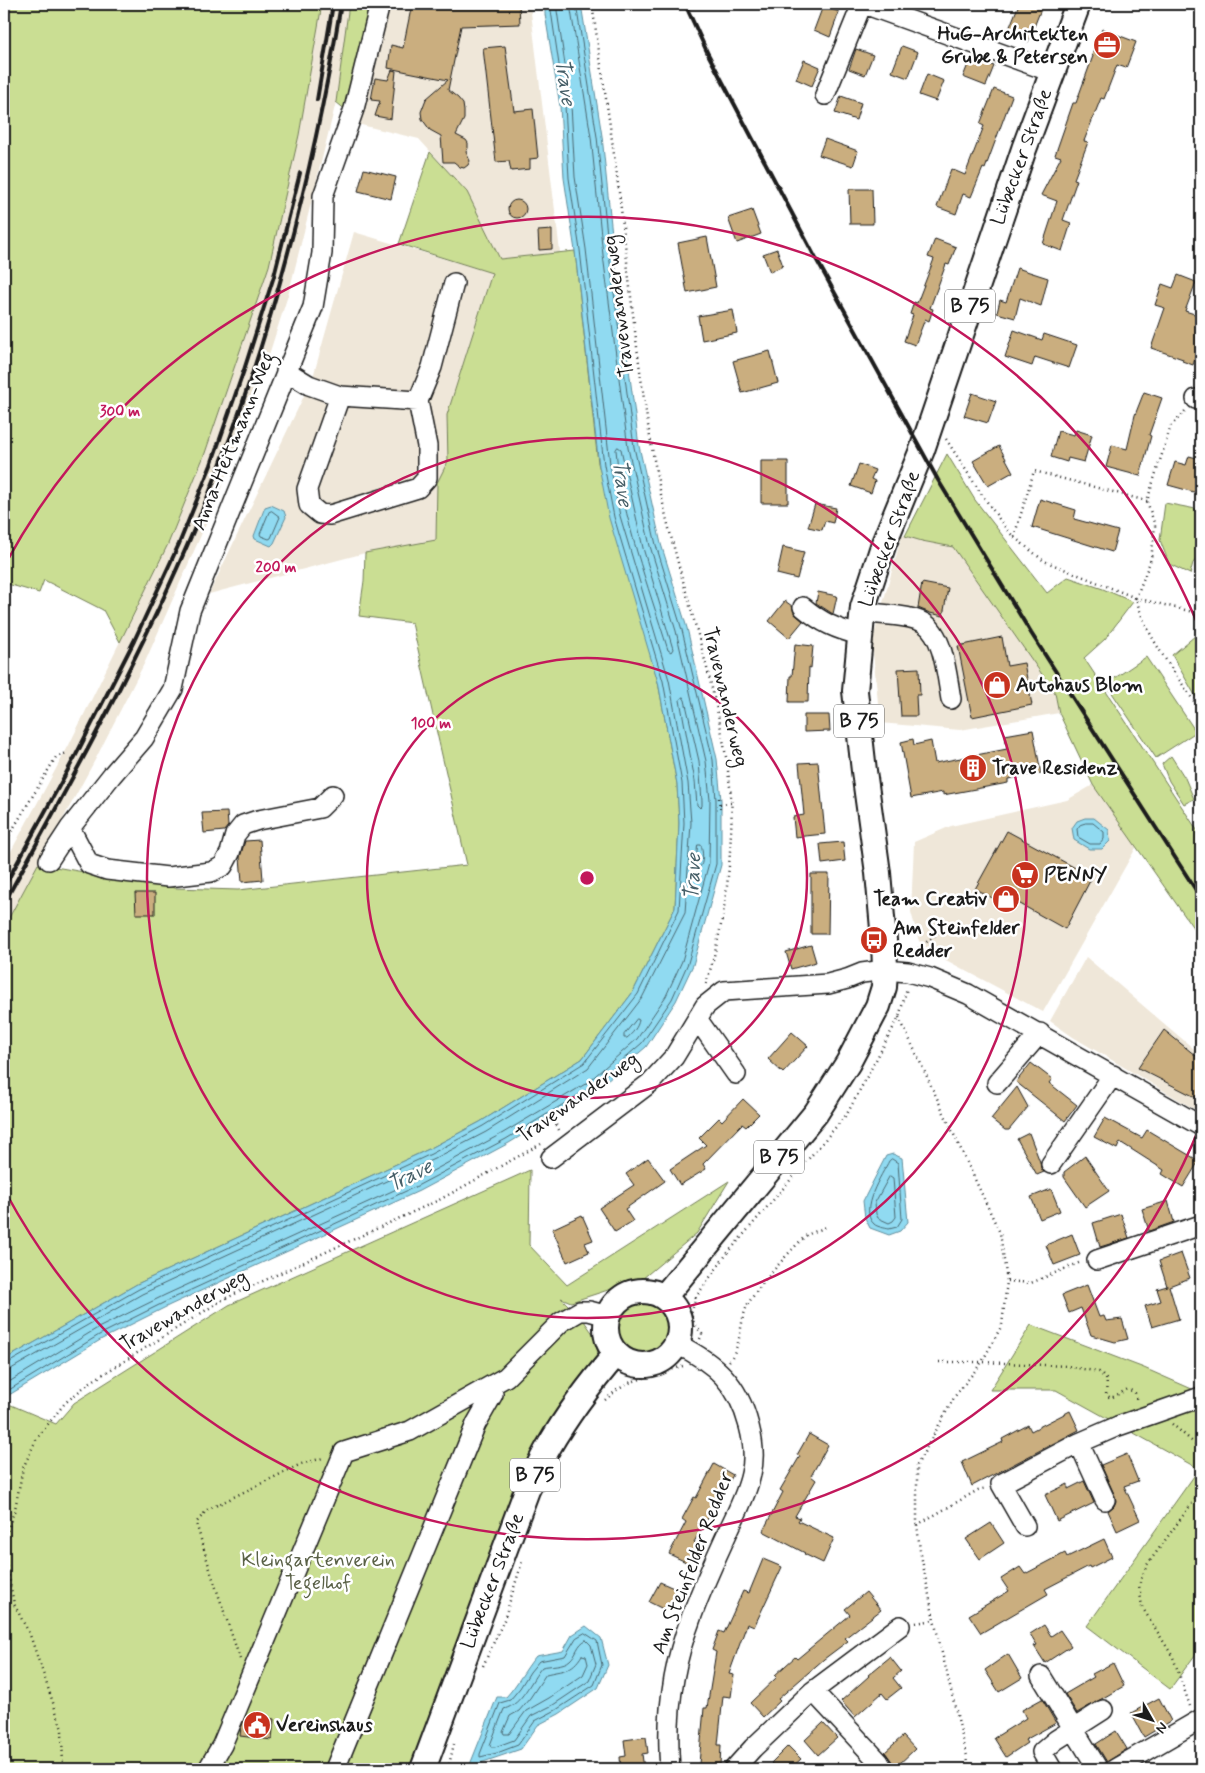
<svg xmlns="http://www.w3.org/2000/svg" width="1205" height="1773" viewBox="0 0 1205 1773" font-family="Mynerve,sans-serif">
  <rect width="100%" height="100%" fill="#fff"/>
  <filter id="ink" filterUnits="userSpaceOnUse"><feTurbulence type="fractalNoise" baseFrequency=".02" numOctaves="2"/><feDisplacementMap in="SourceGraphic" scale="10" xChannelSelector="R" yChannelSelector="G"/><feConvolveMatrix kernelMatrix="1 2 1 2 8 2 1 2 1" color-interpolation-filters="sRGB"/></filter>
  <g filter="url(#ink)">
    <path fill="#efe7d9" d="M322,4h27l-13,98 -47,190 -22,69 -50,138 -72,163 -50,98 -91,167v-63l65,-119 99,-201 37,-91 64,-187 30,-131z
      M386,4h144l30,248 -60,7 -33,-67 -48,-53 -66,-16z
      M354,232l138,41 -45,142 1,46 -11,22 -1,57 -71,13 -156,41 104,-217z
      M902,535l20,6 31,6 102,146 4,20 -99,17 -80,-7 -8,-81z
      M1093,785l44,61 -94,166 -112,-60 -12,-11 -8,-29 3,-70 37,-16 116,-26z
      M1086,957l115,98v58l-128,-76 -23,-16z"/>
    <path fill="#cade93" stroke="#737d58" d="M4,4h318l-23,131 -30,131 -64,187 -37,91 -48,98 -17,-32 -59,-30 -5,13 -35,-10z
      M349,4h23l-25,107 -11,-9z
      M430,152l37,40 33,67 75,-8 23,212 60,219 19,102 2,39 -4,85 -42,84 -51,67 -102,63 -51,27 -292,135 -133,76v-433l34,-63 137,24 63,2 229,-25 -55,-242 -53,-7 5,-35 1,-28 71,-13 1,-57 11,-22 -1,-46 45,-142 -93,-29z
      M947,454l28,46 72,93 21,-16 35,12 30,13 -28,37 -21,19 117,178v103l-108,-154 -34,-72 -4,-20 -102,-146 -31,-6 -17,-5z
      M1165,503l36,7v44l-8,9 -3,11 -21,-10 -9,-24z
      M1201,631v70l-5,-4 -24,-42z
      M1146,657l50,75 -40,26 -50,-74z
      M1171,756l14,22 9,21 -10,5 -15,-23 -7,-17z
      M530,1170l-1,75 38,40 162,-104 -32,52 -55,46 -71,23 -10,-4 23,23 12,17 2,19 -32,46 -153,366h-409v-367l52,22 18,-21 155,-98z
      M613 1329a29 29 0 1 1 58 0a29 29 0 1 1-58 0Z
      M1031,1325l113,43 57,25v254l-31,42 -83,-63 112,-157 -143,-79h-66z"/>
    <path fill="#90daf1" stroke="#628e9c" d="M545,4h36l21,132 12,118 25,192 22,98 26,84 30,131 4,41v65l-28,100 -17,36 -30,46 -53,45 -84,51 -90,48 -249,114 -68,34 -98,59v-38l133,-76 292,-135 51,-27 102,-63 51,-67 42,-84 4,-85 -2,-39 -19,-102 -49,-164 -10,-52 -24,-215 -11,-73 -4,-72 -15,-92z
      M271,505l13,6 2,6 -12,26 -3,3 -16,-7 -1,-3 11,-29z
      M1085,818h9l15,12 1,11 -8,8h-13l-15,-9 -2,-12 5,-7z
      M893,1154l9,4 6,64 -8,9 -11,4 -19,-7 -5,-10 -2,-17 23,-45z
      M586,1626l15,12 7,27 -10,23 -39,26 -21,11 -17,24 -52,18 28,-70h9c12,-13 19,-28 30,-41l27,-5 9,-16z"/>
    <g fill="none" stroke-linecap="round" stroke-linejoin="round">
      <path stroke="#4a6871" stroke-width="1" d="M618,447l3,2 22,99 30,101 -2,3 -3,-2c-20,-65 -46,-132 -52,-200z
        M272,511l8,6 -9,21 -2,1 -8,-3 -1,-2 9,-22z
        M683,697l2,3 14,61 3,40v5l-2,2 -3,-3 -2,-24 -15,-81z
        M1086,823h7l11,9v7l-4,5h-10l-12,-7 -1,-8 3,-4z
        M698,845h3c2,6 3,19 -2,23l-3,-2z
        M637,1019l2,1c-1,7 -7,14 -12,18h-3v-3z
        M892,1159l6,4 4,56 -5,8 -8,2c-4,-1 -12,-2 -15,-5 -16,-14 8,-49 15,-63z
        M890,1176l3,2 3,39 -3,4 -4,2 -11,-5 -2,-4 -1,-11z
        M4,1364l4,-1 131,-74 292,-135 52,-28 101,-63 54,-69 41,-84 5,-87 -2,-40 -19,-102 -49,-164 -10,-52 -24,-215 -11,-72 -4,-73 -15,-101
        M4,1370l7,-1 131,-75 292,-135 52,-27 102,-64 54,-70 43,-85 6,-90 -3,-40 -19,-103 -49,-164 -10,-52 -24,-215 -11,-72 -4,-72 -15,-101
        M4,1385l92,-56 69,-34 249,-114 89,-48 84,-50 50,-44 29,-43 16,-35 27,-98 1,-63 -4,-39 -30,-130 -26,-85 -22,-98 -25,-193 -12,-118 -21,-133
        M4,1393l95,-58 68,-34 250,-115 89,-47 84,-51 52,-45 30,-44 16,-36 28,-99v-64l-3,-40 -31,-130 -26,-85 -22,-98 -25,-193 -12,-117 -21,-133
        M585,1633l12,8 5,24 -8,20 -38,25 -21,11 -17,24 -21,8 -17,4v-3l20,-51 10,-3 10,-12 10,-16 9,-11 26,-5 11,-18z
        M586,1640l5,5 5,19 -7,17 -36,24 -22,11 -17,24 -19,7h-4l-1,-2 14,-36c19,-5 26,-28 38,-42 8,-2 22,-1 28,-7 7,-6 7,-16 16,-20z
        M582,1655l4,1 2,8 -5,11 -34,23 -23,13 -17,23h-5l-1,-2 7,-16 9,-5 11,-13 16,-24c16,-4 26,-2 36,-19z"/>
    </g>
    <path fill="#caae7f" stroke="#1c1c1c" d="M412,4h107l1,20 -59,2 -13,64 10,8 5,6 1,7v8l-8,16 10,5 2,3v5l-2,4 4,9 -2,4 -4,3 -4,-1 -6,-5h-11l-2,-26 -11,-6 -8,-11 -1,-7 5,-13 22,-19 -60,-12 3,-23 12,3z
      M1019,4h24l-15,38 -21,-8z
      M823,6l16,6 -9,25 -16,-7z
      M1102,29l34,13 -10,26 -9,-3 -13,34 -3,-1 -17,43 4,1 -14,37 3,1 -14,40 8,3 -9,28 -19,-7 14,-43 -16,-6 20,-38 -6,-2 18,-52h3l17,-47 -1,-1z
      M505,46l9,65 19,-2 5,49 -8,1v10l-19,2 -2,-10 -13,1 -13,-114z
      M902,46l16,6 -10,26 -16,-6z
      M856,49l17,6 -8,20 -16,-6z
      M971,57l23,9 -8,20 -23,-9z
      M804,60l16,7 -8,19 -16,-7z
      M392,70l4,1 -5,48 -16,-3 5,-15 -9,-1 4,-22 13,2z
      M927,74l17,7 -8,20 -17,-6z
      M994,89l18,7 -27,73 -2,-1 -12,29 -8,-3 -7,20 -19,-7 14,-38 14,6 19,-49 -4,-2z
      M841,96l20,7 -5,17 -21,-7z
      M825,139l33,12 -5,15 -34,-11z
      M364,169l32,8 -5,22 -33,-8z
      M849,189h23l1,35h-23z
      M508 209a9 9 0 1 1 18 0a9 9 0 1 1-18 0Z
      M752,210l9,24 -24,9 -9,-25z
      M552,230v19l-13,1 -1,-19z
      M707,237l9,50 -29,6 -9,-50z
      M935,239l21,8 -7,18 -3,-1 -16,44 3,1 -4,12 -4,-2 -10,26 -11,-4 9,-26 -3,-1 4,-12 3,1 17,-44 -6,-2z
      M777,249l6,17 -13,6 -7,-18z
      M1017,268l31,10 -7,28 -21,-8 -5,20 -18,-5 3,-13 6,2z
      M1178,275l18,7 -11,29 16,5v24l-8,25 -11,-4 1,-2 -32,-11 14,-40 -10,-3 7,-21 11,4z
      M733,310l4,23 -35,7 -4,-24z
      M1014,330l28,10 2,-6 33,11 -8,23 -34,-11 -3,9 -27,-9z
      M770,351l8,32 -36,10 -9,-32z
      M1144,392l18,6 -13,37 2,1 -11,40 -34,-9 6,-22 15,4 8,-34z
      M972,393l24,8 -8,22 -24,-7z
      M1076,430l16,5 -8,27 -16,-4 -1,4 -16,-5 7,-26 16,4z
      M999,446l14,26 -25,14 -15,-25z
      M1189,456l12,3v35l-33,-9 7,-23 11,3z
      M761,461h27v42h-27z
      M859,464l16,6 -4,9 4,2 -4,12 -20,-7z
      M1040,499l36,11 -2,9 44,12 -6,21 -80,-25z
      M815,504l21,4 -3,15 -8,-2 -3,9 -14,-3z
      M783,547l21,5 -7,27 -20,-5z
      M922,583l26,5 -5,28 -13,-3 -12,-5z
      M818,592l19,4 -4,18 -17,-11z
      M785,601l7,5 4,9 7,6 -14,17 -20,-17z
      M1002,637l5,29 17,-3 8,42 -60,12 -14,-71z
      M795,644l18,2 -2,22 -2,-1 -1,35h-19l1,-26h2z
      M919,668l1,27h-4l1,21h-16l-3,-47z
      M804,715h25l1,16 -26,1z
      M1033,730l8,43 -33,6v4l-65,12v-3l-32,6 -10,-56 12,-3 1,6 17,-4 4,22 72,-14 -2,-14z
      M818,762l7,72 -30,3 -2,-20 11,-2 -5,-52z
      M227,812l1,14 -4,5 -20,2 -2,-20z
      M1007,831l85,46 -27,52 -52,-29 -3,7 -35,-18z
      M260,840l3,40 -21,2 -2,-25 5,-16z
      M843,842l2,19 -23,3 -2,-20z
      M811,874h18l-1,60h-17z
      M135,893h20v21h-19z
      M811,945l5,17 -25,7 -5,-17z
      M1164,1030l37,30v40l-63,-32z
      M792,1032l16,14 -25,27 -15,-14z
      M1031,1063l21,16 -3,4 28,22 -12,16 -49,-39z
      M1017,1087l11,20 -19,23h-4l-14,-11z
      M743,1099l16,15 -13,13 -4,-3 -39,40 3,5 -26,16 -10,-16 36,-24 -7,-7 20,-20 3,3z
      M1105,1118l37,20 5,-8 52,31 -16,26 -21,-13 2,-4 -44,-28 -3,7 -23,-12z
      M1029,1133l11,29 1,6 3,4 -7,3 -20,-36z
      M1085,1156l24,35 -24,16 -21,-30v-5z
      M648,1158l17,23 -40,28 8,12 -18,11 -16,-24 35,-23 -8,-11z
      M1051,1189l9,22 -20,8 -9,-22z
      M1168,1201l6,21 -25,9 -7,-22z
      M1121,1214l8,24 -29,9 -7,-24z
      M582,1215l11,25 -8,3 4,9 -22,10 -15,-33z
      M1072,1234l8,21 -26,10 -8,-20z
      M1181,1253l9,25 -21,8 10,33 -27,8 -7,-21 16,-5 -4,-12 10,-3 -8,-25z
      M1087,1285l12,32 5,-1 2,5 16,-2 6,20 -13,3 -24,-7 -10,-27 -12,5 -7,-18z
      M1070,1411l9,19 -107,56 -10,-24 41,-20 -1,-3 26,-14 3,6z
      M809,1434l19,11 -17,31 5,4 -21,36 5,2 -2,3 36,17 -11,25 -19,-9 1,-1 -42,-22 20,-39 -3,-2 20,-34 -3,-1z
      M1127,1454l11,27 -14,5 16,34 -23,11 -9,-20 6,-5 2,-5 -1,-5 -14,-31z
      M714,1464l19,11 -39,67 4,2 -10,19 -19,-9 17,-32 -4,-3 12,-22 2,1z
      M1084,1481l10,22 -37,18 -12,-26 23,-11v5z
      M991,1523l13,20 -24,16 -14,-20z
      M1104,1539l8,18 -22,11 -1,-2 -44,23 3,5 -67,39 -12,-18 40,-24 -8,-12 19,-12 5,7 40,-21 2,4z
      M763,1559l19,8 -28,60 -7,-3 -18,50 5,1 -3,22 -8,-1 -5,49h3l-1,20 -21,-1 5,-56h3l9,-56 -4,-2 7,-19 5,2 19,-42 6,2z
      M660,1582l18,8 -11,21 -18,-9z
      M866,1592l15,18 -36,28 3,3 -24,18 -46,40 2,2 -17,16 -13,-14 27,-26 -2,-2 20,-18 2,2 53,-44 -5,-6z
      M1044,1625l7,11 9,-6 11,16 -26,17 -11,-17 3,-1 -7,-11z
      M1008,1654l14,24 -23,14 -14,-22z
      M890,1657l11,14 -8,7 8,10 -14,11 -5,-6 -27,24 -14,-16 28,-25 -1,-1z
      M1113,1663l11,23 -47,27 -12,-19 29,-17 -2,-3z
      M1159,1698l12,23 -27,16 -13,-24z
      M1042,1699l14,24 -31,17 2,3 -21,14 -12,-19 32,-20 -4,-8z
      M246,1716l28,3 -2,21 -32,-4 1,-8z
      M823,1723l14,15 -19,17 -13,-15z
      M1116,1731l11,18 -20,13 -11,-18z
      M903,1736l12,13 -19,18 -11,-15z
      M646,1737l2,16 -6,1 2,15h-23l-1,-12 6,-1 -2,-16z
      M788,1746l13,13 -11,10h-13l-6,-6z"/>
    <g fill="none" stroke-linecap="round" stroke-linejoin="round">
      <g stroke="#1c1c1c" stroke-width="22">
        <path id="minor" d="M864,4l188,68
          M825,95l37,-91
          M286,371l23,14 31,11 78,5
          M340,396l-33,93 2,16 11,9 10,1 88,-27 9,-10v-32l-9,-45 14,-34 22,-84
          M1196,399h5
          M803,607c19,16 33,22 57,28
          M863,613c15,1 48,2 61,10 20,12 23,55 27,76
          M70,828l19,36 18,6 61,7 43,-5 12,-6 7,-13 5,-18 8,-10 15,-5 62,-12 13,-13
          M49,860l21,-32 42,-53 32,-37 29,-49 17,-78 123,-304 9,-54 1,-57 31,-87 26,-105
          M698,1020l38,54
          M997,1083l43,-50
          M551,1158l99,-75 24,-26 31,-51 19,-15 104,-7 19,-5 15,-6 23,-3 23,2 22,6 38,16 233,132
          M1051,1164l62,-89
          M1097,1260l104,-35
          M1079,1443l26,57
          M1025,1526l-24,-42 78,-41 39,-17 83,-29
          M1041,1676l57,93
          M813,1691l87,-65
          M208,1769l14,-24 122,-293 66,-21 96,-54 55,-55 19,-11h9l19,5
          M335,1769l141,-345 17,-30 -3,-8
          M670,1769c-4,-50 2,-101 20,-148 11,-32 26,-63 40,-94 8,-17 17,-34 21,-53 4,-16 2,-33 -2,-48 -11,-43 -34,-63 -72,-82
          M734,1769l19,-21 60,-57 66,71 4,7
          M1052,1769l-10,-17 14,-12 47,-30
          M1115,1769l86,-50"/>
      </g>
      <g stroke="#1c1c1c" stroke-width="28">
        <path id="major" d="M606 1328a37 37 0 1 1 74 0a37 37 0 1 1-74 0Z
          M664,1297l152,-184 32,-50 30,-57 6,-19 1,-17 -1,-30 -6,-67 -14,-102 -9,-80 8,-84 21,-64 38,-93 102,-301 54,-145
          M423,1769l104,-279c7,-14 13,-28 21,-42 19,-33 43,-65 68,-94"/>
      </g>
      <path stroke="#1c1c1c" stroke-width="2.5" stroke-dasharray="1 4" stroke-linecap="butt" d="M592,4c9,62 19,125 27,188 11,91 19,183 36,273 20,109 63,212 75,322 3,22 1,43 0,65 -3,47 -10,87 -24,132
        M1185,411l-14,15 -24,75 8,25 -4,33 -15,39 65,16
        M946,439l34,53 27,38 7,7 30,24 92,37c10,38 36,70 57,102l8,9
        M1014,537l20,-66 113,30
        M719,798l1,13
        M720,804l11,-1
        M4,827l8,3
        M4,844l52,-87 11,-4
        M916,958l3,-10 25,-20
        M899,1017l101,216 7,48 -5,44 -20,37 -27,34 -38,69v60l3,25 14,70 36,149
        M559,1130l-8,-14 11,-7
        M1007,1281l24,2 50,-21
        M700,1339l2,-5 -8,-11 -3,-9 5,-17 30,-42 121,-141 52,-97 8,-29
        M729,1361c13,-16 10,-37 18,-55 4,-11 50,-64 60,-71 6,-3 15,-6 21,-9
        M939,1362h43l85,4 32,6 8,8 -1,15 5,3 17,-9 7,4 2,9
        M605,1400l12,-10 14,-8 52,-16
        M1172,1424l29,25
        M917,1525l61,-35 8,-2
        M4,1540l11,-31 8,-41 14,-30 28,-35 24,-20 135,-84 215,-99 102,-56
        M4,1551l10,53 16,31 32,94 1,40
        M916,1623l18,-3
        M240,1659l-28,-83 -16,-53 11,-13 94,-46 22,-6
        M483,1666l21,-46 18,-58
        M1190,1706l-17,-49 -31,-50 -3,-22 8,-20 54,-74
        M448,1769l6,-25"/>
      <use href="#minor" stroke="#fff" stroke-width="19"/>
      <use href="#major" stroke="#fff" stroke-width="24"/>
      <path stroke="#1c1c1c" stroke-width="4" d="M685,4l23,50 107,203 123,223 93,153 170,265
        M317,100l16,-96
        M4,887l72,-132 58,-114 45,-97 32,-79 33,-95 30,-94 26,-103
        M4,903c78,-141 157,-284 215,-435 57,-150 96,-306 122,-464"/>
    </g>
  </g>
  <g fill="none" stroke="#c2185b" stroke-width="2.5">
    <circle cx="587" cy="878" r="220"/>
    <circle cx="587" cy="878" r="440"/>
    <path d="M1200 1126A661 661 0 0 1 6 1193M6 563A661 661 0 0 1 1200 630"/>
  </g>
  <defs>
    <g id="office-disc" transform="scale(1.4375)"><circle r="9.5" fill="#c8321e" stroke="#fff"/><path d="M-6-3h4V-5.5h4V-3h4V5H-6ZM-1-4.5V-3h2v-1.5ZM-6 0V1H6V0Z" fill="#fff"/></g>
    <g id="shop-disc" transform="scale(1.4375)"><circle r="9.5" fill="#c8321e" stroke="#fff"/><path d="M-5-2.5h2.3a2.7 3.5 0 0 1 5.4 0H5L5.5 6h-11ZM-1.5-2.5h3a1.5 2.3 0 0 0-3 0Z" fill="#fff"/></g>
    <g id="building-disc" transform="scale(1.4375)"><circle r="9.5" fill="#c8321e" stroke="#fff"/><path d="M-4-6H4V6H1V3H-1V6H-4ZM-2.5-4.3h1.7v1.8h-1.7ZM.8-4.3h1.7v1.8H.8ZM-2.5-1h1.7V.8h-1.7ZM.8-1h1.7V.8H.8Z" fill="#fff"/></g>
    <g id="supermarket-disc" transform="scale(1.4375)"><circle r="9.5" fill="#c8321e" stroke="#fff"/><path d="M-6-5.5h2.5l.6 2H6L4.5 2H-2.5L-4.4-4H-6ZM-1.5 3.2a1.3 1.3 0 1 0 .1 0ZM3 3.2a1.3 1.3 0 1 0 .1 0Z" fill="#fff"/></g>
    <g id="bus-disc" transform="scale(1.4375)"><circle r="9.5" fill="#c8321e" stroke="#fff"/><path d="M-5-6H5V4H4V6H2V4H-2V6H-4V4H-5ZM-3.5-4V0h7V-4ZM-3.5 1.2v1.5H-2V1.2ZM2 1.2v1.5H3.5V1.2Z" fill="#fff"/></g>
    <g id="civic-disc" transform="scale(1.4375)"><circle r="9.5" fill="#c8321e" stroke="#fff"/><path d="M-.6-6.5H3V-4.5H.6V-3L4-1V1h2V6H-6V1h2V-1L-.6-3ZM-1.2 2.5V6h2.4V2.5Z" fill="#fff"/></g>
  </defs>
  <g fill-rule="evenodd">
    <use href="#office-disc" x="1107" y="45"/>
    <use href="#shop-disc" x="997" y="685"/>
    <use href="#building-disc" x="973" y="768"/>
    <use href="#supermarket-disc" x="1025" y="875"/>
    <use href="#shop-disc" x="1006" y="899"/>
    <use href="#bus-disc" x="874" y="940"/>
    <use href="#civic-disc" x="257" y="1725"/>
  </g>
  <g text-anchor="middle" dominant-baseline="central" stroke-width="5" stroke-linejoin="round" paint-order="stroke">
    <g fill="#fff" stroke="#606060" stroke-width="1">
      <rect x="945" y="289.5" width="50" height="33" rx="4"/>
      <rect x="834" y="704.5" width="50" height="33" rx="4"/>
      <rect x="754" y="1140.5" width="50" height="33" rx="4"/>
      <rect x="510" y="1458.5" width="50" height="33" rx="4"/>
    </g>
    <g font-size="19" font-weight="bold" fill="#1c1c1c">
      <text x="970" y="306">B 75</text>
      <text x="859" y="721">B 75</text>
      <text x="779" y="1157">B 75</text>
      <text x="535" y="1475">B 75</text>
    </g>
    <g font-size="20" font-weight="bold" fill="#1c1c1c" stroke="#fff" text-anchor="start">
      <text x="1088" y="34" text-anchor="end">HuG-Architekten<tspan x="1088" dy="23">Grube &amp; Petersen</tspan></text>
      <text x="1016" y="685">Autohaus Blom</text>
      <text x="992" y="768">Trave Residenz</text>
      <text x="1044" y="875">PENNY</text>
      <text x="987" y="899" text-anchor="end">Team Creativ</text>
      <text x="893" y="928">Am Steinfelder<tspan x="893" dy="23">Redder</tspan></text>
      <text x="276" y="1725">Vereinshaus</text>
    </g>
    <g font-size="20" fill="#1c1c1c" stroke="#fff">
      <text transform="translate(1022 157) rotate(-70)">Lübecker Straße</text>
      <text transform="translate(619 306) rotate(-97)">Travewanderweg</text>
      <text transform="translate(234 441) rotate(-68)">Anna-Heitmann-Weg</text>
      <text transform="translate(890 539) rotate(-70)">Lübecker Straße</text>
      <text transform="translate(725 697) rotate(77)">Travewanderweg</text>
      <text transform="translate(578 1098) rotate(-35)">Travewanderweg</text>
      <text transform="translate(184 1311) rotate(-30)">Travewanderweg</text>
      <text transform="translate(693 1563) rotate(-69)">Am Steinfelder Redder</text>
      <text transform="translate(493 1581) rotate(-69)">Lübecker Straße</text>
    </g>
    <g font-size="20" fill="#596046" stroke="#fff">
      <text x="318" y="1560">Kleingartenverein<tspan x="318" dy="23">Tegelhof</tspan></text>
    </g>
    <g font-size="21" font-style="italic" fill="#455e67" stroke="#fff">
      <text transform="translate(565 82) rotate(82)">Trave</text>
      <text transform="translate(622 483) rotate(83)">Trave</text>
      <text transform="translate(693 877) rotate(-87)">Trave</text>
      <text transform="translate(410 1176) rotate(-27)">Trave</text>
    </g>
  </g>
  <circle cx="587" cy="878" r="8" fill="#c2185b" stroke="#fff" stroke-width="2.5"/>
  <g font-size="15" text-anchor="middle" font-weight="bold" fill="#c2185b" stroke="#fff" stroke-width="5" stroke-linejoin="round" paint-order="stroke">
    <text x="120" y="416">300 m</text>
    <text x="276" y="572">200 m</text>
    <text x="431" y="728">100 m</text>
  </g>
  <rect width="1205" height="1773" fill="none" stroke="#fff" stroke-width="20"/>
  <rect x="10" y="10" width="1185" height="1753" fill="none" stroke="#1c1c1c" stroke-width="2" filter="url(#ink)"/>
  <g transform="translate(1152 1720) rotate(129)" stroke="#ffffff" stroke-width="4" paint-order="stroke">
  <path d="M0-4L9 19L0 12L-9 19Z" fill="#1c1c1c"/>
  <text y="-8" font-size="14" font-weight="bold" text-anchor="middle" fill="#1c1c1c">N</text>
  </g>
</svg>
